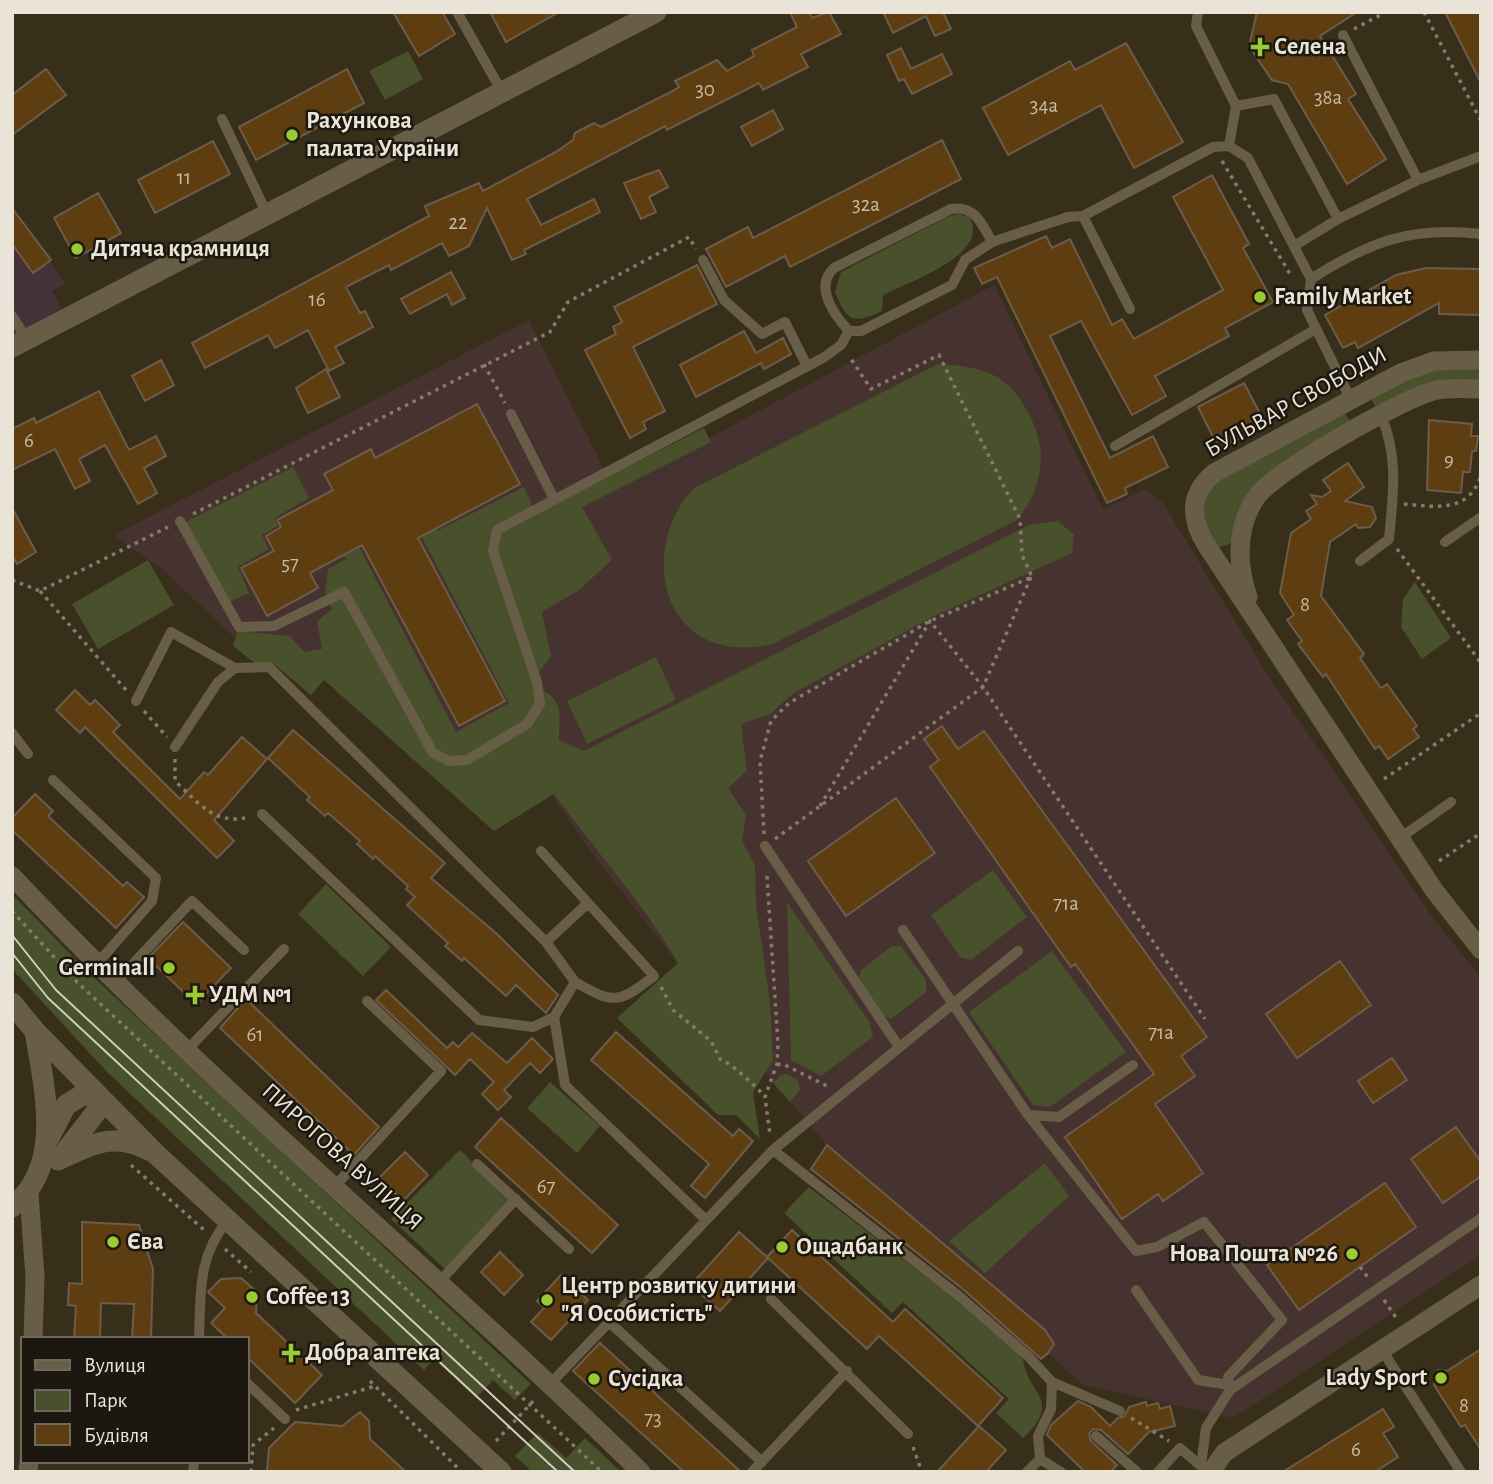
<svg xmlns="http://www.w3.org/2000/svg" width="1493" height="1484" viewBox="0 0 1493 1484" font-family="'Alegreya Sans',sans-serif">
  <rect width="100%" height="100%" fill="#382f1b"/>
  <path fill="#453138" d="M12,209l54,75 -14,7 15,29 -55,27z"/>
  <path fill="#46322f" d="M994,285l109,224 42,-20 18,14 103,169 170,250 45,55v278l-248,163 -150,-33 -35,-32 6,-9 -10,-15 -217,-184 -90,-106 -140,-179 -45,-65 -58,36 -170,-151 -13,15 -35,-34 -25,-8 -88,-83 -49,-35 415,-215 85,169z"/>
  <path fill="#48502c" d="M408,51l15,28 -38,21 -16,-29z
    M959,214l10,3c23,37 -60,65 -86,78l-1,16c-30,14 -35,10 -47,-19l6,-20 108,-56z
    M1481,360v29h-35l-65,27 -14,-24 41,-23z
    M938,364c21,1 41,3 59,13 12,7 22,19 29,32 23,38 19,76 -9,111l-244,124c-24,5 -51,6 -73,-8 -51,-33 -44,-110 -6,-148z
    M1341,406l14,24 -74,43 -46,66 -7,6 -15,3 -17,-53z
    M704,428l7,14 -129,65 30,53 -33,30 -37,22 9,44 -12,16 5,19c20,9 15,30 15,49l25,11 445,-226 29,-4 16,14 -2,18 -140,64 -138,76 -24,21 -29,10 6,47 -19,17 18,27 -4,26 13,24 1,40 14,96 3,59 -20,32 7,47 -24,-24h-18l-101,-97 61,-55c-34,-59 -83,-113 -124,-169l-60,37 -170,-151 -13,15 -36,-30 -19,-1 -23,-18 5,-15 52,5 14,16 18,-3 -5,-28 15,-12 -7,-16 3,-24 18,-10 -8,-14 16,-8 102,195 53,-29 -90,-171 13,-8 5,7 87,-44 10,22 39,-15z
    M293,467l16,31 -34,20 3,8 -16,9 7,14 -31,18 11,26 -23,11 -44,-80z
    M148,560l26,45 -76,44 -26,-45z
    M1415,582l36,56 -29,21 -21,-32 2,-28z
    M656,657l20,43 -89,44 -20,-43z
    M993,870l34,47 -56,43 -11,-3 -29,-42z
    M326,884l65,63 -28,29 -65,-62z
    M12,894l75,77 444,413 -16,16 -22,-20 -17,18 -42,-39 -10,11 -317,-298 -95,-103z
    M787,902l83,121 3,14 -52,39 -30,-16z
    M892,946h9l25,34v12l-35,27 -10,-4 -23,-34 3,-11z
    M1052,951l74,101 -76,55 -17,-2 -64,-93z
    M787,1074l11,6 2,10 -10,12 -17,-19 8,-8z
    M550,1082l50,44 -23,27 -50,-45z
    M460,1150l50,50 -65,69 -54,-50z
    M1045,1163l24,33 -84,77 -36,-32z
    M809,1187l137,105 77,65c2,37 42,41 0,81l-27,-25 13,-14 -106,-97 -11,11 -108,-100z
    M538,1433l28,25 19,-20 36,34h-89l-17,-16z"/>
  <path fill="#5e3e10" stroke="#6c5c49" stroke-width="2" d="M393,12h49l13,22 -36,22z
    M490,12h69l-53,30z
    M790,12h19l3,6 17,-6 12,22 -40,20 7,13 -45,23 -4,-7 -92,47 -2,-4 -138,73 14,26 53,-26 6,13 -76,38 2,4 -14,6 -25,-52 -18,38 -20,10 -7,-13 -51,27 -2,-5 -43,22 14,26 5,-2 8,16 -38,20 9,16 -15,8 -21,-41 -33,18 -7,-13 -63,33 -13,-25 237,-127 -4,-10 54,-23 4,8 73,-39 17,-12 2,-7 19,-10 7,4 70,-35 8,-5 -4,-6 42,-21 10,11 27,-15 -2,-6 45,-23z
    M883,12h60l8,17 -16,7 -9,-20 -33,17z
    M1257,12h100l-37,24 36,58 -8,5 38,60 -39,25 -59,-100 -16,-4 -23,-34z
    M1445,12h36v71z
    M1126,43l57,99 -49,26 -33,-63 -93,50 -25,-47 87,-47 5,9z
    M901,48l10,21 31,-15 10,20 -40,20 -8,-15 -5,2 -12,-26z
    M46,69l20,26 -54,40v-40z
    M347,69l17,34 -108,57 -17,-33z
    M773,110l10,19 -31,17 -11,-19z
    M942,140l19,39 -171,88 -5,-11 -59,31 -20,-38 42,-22 5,11z
    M213,141l17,33 -75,39 -17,-33z
    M659,170l9,17 -19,10 7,15 -15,7 -17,-36z
    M1212,175l37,69 -6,4 30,54 -48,26 4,8 -74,40 11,20 -34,19 -51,-94 -31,15 60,122 43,-22 15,31 -43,21 2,6 -20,9 -110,-226 -15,7 -8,-16 72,-32 6,12 18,-9 42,86 10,-6 12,20 89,-49 -50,-93z
    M98,193l23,40 -45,25 -22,-40z
    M12,208l39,52 -18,13 -21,-29z
    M697,265l20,39 -84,43 32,64 -22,11 3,7 -16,9 -45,-88 31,-16 -3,-7 9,-5 -8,-15z
    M1426,268l55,1v46l-42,-1v-11l-81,45 -3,-6 -12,6 -18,-33 71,-40z
    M451,272l14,26 -13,7 -5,-11 -37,20 -9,-15z
    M744,331l12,22 27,-15 8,16 -27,15 -3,-6 -65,34 -16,-32z
    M161,360l13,25 -29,16 -13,-25z
    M326,369l14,28 -32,16 -12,-25z
    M1244,383l22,42 -47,24 -21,-42z
    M99,391l30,59 27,-14 10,20 -22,12 13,25 -19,11 -33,-59 -26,14 11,22 -15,8 -20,-40 -43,21v-41l22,-11 2,5z
    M477,404l43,80 -102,54 87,163 -46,25 -97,-181 -52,28 8,15 -51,28 -26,-48 33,-17 -8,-15 15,-9 -4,-7 56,-30 -9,-16 47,-25 4,9z
    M1429,420l43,4 -1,12h7l-2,15h-4l-2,21h-7l-2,21 -34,-3z
    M1348,463l16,24 -19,14 27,6 4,11 -6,9 -12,1 -2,-4 -26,18 -9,54 43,58 -4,4 21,30 6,-4 30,42 -4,3 6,8 -31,22 -9,-13 -4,3 -49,-75 -3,3 -25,-33 4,-3 -15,-21 7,-5 -14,-22 11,-60 20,-14 -5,-8 11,-7 -6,-9 11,2 9,-6 -8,-11z
    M12,508l24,44 -19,12 -5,-9z
    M75,690l15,15 5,-5 25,25 -7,7 67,67 24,-27 4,3 34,-38 25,22 -53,61 20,21 -17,17 -132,-131 -5,6 -24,-23z
    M942,726l16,23 26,-18 223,306 -26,19 14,20 -40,28 48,69 -40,28 -5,-7 -36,25 -57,-82 89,-63 -79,-110 -4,3 -141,-200 9,-7 -15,-21z
    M293,730l152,133 -14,15 66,56 61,61 -12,18 -30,-28 -10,11 -42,-38 -2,3 -17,-15 3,-3 -41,-38 8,-8 -9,-8 2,-3 -33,-30 -2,3 -16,-15 3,-3 -32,-28 -3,3 -18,-16 3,-3 -42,-39z
    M35,794l18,17 -5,5 75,70 4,-4 17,15 -28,31 -104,-98v-12z
    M896,798l39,55 -89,63 -38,-55z
    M183,922l48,46 -35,36 -48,-46z
    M1340,961l31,44 -74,53 -31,-44z
    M386,990l61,58 6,-6 5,5 14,-14 35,30 25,-25 21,21 -13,14 -10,-10 -26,27 7,7 -13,13 -16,-16 12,-12 -24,-23 -15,16 -79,-75z
    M246,999l133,128 -25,28 -134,-127z
    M616,1032l117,104 6,-7 14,12 -48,57 -14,-12 18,-22 -118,-104z
    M1392,1058l15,22 -34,23 -15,-22z
    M501,1118l117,107 -26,28 -117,-106z
    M1456,1127l25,35v14l-38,27 -32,-44z
    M827,1145l218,185 9,14 -6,9 -7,6 -77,-69 -153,-121z
    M405,1152l23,23 -25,26 -24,-23z
    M1385,1183l31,44 -117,83 -32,-45z
    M82,1222l57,3 14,44 -2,70h-19l2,-35 -33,-1 -1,36h-26l2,-33 -8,-1 1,-22 13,1z
    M792,1230l101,92 12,-13 98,89 -25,28 -99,-90 -12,13 -99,-91 -48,53 -29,-26 48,-53 28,25z
    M500,1252l23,23 -19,20 -23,-23z
    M561,1275l27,25 -37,40 -20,-18 13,-14 -7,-7z
    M241,1278l16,14 -1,21 66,62 -27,28 -48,-46v-18h-19l-17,-16 14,-15 -17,-16 13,-13z
    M600,1343l141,129h-57l-111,-101z
    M1481,1349v101l-16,-25 -4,2 -27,-42 4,-15 9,1z
    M1078,1401l13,6 19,19 8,-8 7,-2 4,-9 17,-5 1,4 11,-3 2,6 10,-3 5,20 -26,6 -21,22 -27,-24 -8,-1 -4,5 2,7 26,24 -7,7h-25l-38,-37 4,-10z
    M1383,1409l11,18 -11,6 15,24 -23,15h-92z
    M360,1412l9,9 1,18 36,33h-139l2,-24 26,-26 47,4z
    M979,1426l27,24 -20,22h-49z"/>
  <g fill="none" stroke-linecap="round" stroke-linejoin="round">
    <path stroke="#837c6b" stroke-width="3.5" stroke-dasharray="3.5 5" stroke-linecap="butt" d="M1424,12l57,109
      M1354,29l32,-17
      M1222,161l68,113
      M484,364l21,39
      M1404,504c33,3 64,9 77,-28
      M193,514l357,-182 18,-30 121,-65 7,12
      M1397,549l84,114
      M12,580l28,11 128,-64
      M40,591l86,99
      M144,711l23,26
      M175,759v22c24,22 39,45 75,36
      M1384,779l97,-66
      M820,806l110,-185 53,66 222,332
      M764,834l-4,-73 11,-40 18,-18 141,-82 102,-44 -10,-22 -2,-36 -81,-164 -68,34 -22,-33
      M775,839l208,-152 48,-110
      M1439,861l42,-28
      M767,876l11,168 -1,20 -12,33 5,38
      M12,911l65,71 525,490
      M661,987l12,23 38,31 9,18c11,4 36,27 45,38
      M777,1064l8,1 44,22
      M131,1165l73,65
      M225,1249l26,23
      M1360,1267l9,12
      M1384,1300l13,19
      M370,1381l92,91
      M296,1410l79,-24
      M1131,1418l38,23
      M496,1441l40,-43
      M913,1447l9,25
      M251,1472l2,-27 21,-17"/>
    <path stroke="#685e48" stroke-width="10" d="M457,12l45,80
      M1198,12l-2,14 40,80
      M1343,35l75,145 63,-24
      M222,119l46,97
      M1229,146l7,-40 38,-7 64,120
      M1083,216l47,93
      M992,242l-27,18 -13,25 -91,46h-12c-16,-17 -35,-45 -15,-63l117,-59c24,-4 31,15 41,33l76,-25 15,-1 130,-69 16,-1 19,12 63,121
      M1294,246l44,-27 80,-39
      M703,260l21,40 38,34 23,-12 22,44
      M12,316l15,23
      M1351,400l-44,-90 4,-31c58,-37 99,-53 170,-45
      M511,414l43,85
      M1115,446l201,-117
      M180,521l59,106 35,-1 70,-34 89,161 16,8 18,-1 60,-36 13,-20 -3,-22 -44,-131 4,-21 326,-172 18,-13 8,-14
      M1445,542l36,-25
      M1360,561l29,-22c4,-43 10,-83 -8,-123
      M136,701l35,-69 64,36
      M12,733l16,21
      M175,747l43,-65 17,-14 34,-1 277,275 29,40 -21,35 11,68 141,135
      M53,780l103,98 -4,23 -56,64
      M262,814l217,206 54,7 21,-10
      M1400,838l51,-36
      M765,846l134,201
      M541,851l113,125c-36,28 -40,28 -79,6
      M903,930l125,185 31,2 74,-52
      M546,942l42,-39
      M115,983l77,-82 52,49
      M187,1050l97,-101
      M1028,1115l108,136 21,-4 47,-25 78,98 -54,57 2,13
      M773,1150l186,146 69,60 24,26 68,29
      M477,1164l92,85
      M335,1186l106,-115 -74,-70
      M440,1281l76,-82
      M1136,1290l62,90 31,5
      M771,1299l137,135
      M609,1322l153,140
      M199,1339c2,-46 -2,-82 29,-119
      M1382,1350l79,122
      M247,1383l38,36
      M550,1384l223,-234 245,-199
      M1096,1436l41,36
      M1040,1459l21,13
      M1201,1465l5,-37 24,-38 251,-172
      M193,1472l1,-11
      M752,1472l95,-101
      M1027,1472l13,-13 -2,-23 13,-27 1,-27
      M1158,1472l22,-24 23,20"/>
    <path stroke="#685e48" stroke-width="19" d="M1481,360l-47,1 -33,12 -187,100c-26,22 -24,46 -7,73l227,344 47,60
      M1248,597c-11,-33 -12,-68 7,-98 17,-27 145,-99 178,-108 15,-4 32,-2 48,-2
      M12,876c198,211 423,394 629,596
      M29,1194l6,83 -2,62
      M28,1472l1,-11
      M1211,1472l13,-19 257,-168"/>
    <path stroke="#685e48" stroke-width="21" d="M12,347l644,-335
      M12,1003l23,28 122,124 344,317
      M49,1138l17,-33 26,-16
      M63,1155l33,-43 3,-16
      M58,1160c35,-16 56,-29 93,-9
      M12,1207c53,-41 32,-119 23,-176"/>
    <path stroke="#d3ccbf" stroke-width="2" d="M12,935l44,55 519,482
      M12,953l36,45 510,474"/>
  </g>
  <g fill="#9acb35" stroke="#1c170f" stroke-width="2.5">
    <path d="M1256.5 36.5h7v7h7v7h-7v7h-7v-7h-7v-7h7z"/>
    <circle cx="292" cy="135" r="7"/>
    <circle cx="77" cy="249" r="7"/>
    <circle cx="1260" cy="297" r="7"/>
    <circle cx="169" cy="968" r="7"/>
    <path d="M191.5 984.5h7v7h7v7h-7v7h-7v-7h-7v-7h7z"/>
    <circle cx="113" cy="1242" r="7"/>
    <circle cx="782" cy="1247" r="7"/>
    <circle cx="1352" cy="1254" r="7"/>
    <circle cx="252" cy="1297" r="7"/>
    <circle cx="547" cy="1300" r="7"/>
    <path d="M287.5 1342.5h7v7h7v7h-7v7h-7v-7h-7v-7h7z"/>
    <circle cx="1441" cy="1378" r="7"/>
    <circle cx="594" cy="1379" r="7"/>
  </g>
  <g text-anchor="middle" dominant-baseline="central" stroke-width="5" stroke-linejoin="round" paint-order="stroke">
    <g font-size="21" fill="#c7baa6">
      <text x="705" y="89">30</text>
      <text x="1328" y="97">38а</text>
      <text x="1044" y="105">34а</text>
      <text x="184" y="177">11</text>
      <text x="866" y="204">32а</text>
      <text x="458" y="222">22</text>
      <text x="317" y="299">16</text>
      <text x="29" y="440">6</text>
      <text x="1449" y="459">9</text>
      <text x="290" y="563">57</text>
      <text x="1305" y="604">8</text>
      <text x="1066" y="903">71а</text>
      <text x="1161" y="1032">71а</text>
      <text x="255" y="1034">61</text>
      <text x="546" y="1186">67</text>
      <text x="1464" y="1405">8</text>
      <text x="653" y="1418">73</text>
      <text x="1356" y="1449">6</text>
    </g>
    <g font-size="24" font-weight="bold" fill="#eae4d8" stroke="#1c170f" text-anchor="start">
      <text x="1274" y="47">Селена</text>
      <text x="306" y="121">Рахункова<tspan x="306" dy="28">палата України</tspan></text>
      <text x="91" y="249">Дитяча крамниця</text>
      <text x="1274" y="297">Family Market</text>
      <text x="155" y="968" text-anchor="end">Germinall</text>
      <text x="209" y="995">УДМ №1</text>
      <text x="127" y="1242">Єва</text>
      <text x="796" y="1247">Ощадбанк</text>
      <text x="1338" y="1254" text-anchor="end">Нова Пошта №26</text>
      <text x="561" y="1286">Центр розвитку дитини<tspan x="561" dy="28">"Я Особистість"</tspan></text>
      <text x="266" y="1297">Coffee 13</text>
      <text x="305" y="1353">Добра аптека</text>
      <text x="1427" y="1378" text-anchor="end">Lady Sport</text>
      <text x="608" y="1379">Сусідка</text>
    </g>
    <g font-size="24" fill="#eae4d8" stroke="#1c170f">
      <text transform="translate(1296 402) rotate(-29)">БУЛЬВАР СВОБОДИ</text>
      <text transform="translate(342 1157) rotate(42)">ПИРОГОВА ВУЛИЦЯ</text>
    </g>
  </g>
  <rect width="1493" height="1484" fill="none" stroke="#eae4d8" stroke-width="28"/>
  <rect x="21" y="1337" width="228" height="126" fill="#1c170f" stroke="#6e695f" stroke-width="2"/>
  <rect x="35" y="1360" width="35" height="10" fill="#685e48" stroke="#6e695f" stroke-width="2"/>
  <text x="84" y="1372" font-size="21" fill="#eae4d8">Вулиця</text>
  <rect x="35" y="1390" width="35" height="21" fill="#48502c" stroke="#6e695f" stroke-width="2"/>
  <text x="84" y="1407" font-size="21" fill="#eae4d8">Парк</text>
  <rect x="35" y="1424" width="35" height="21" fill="#5e3e10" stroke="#6e695f" stroke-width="2"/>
  <text x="84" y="1442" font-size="21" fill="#eae4d8">Будівля</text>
</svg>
